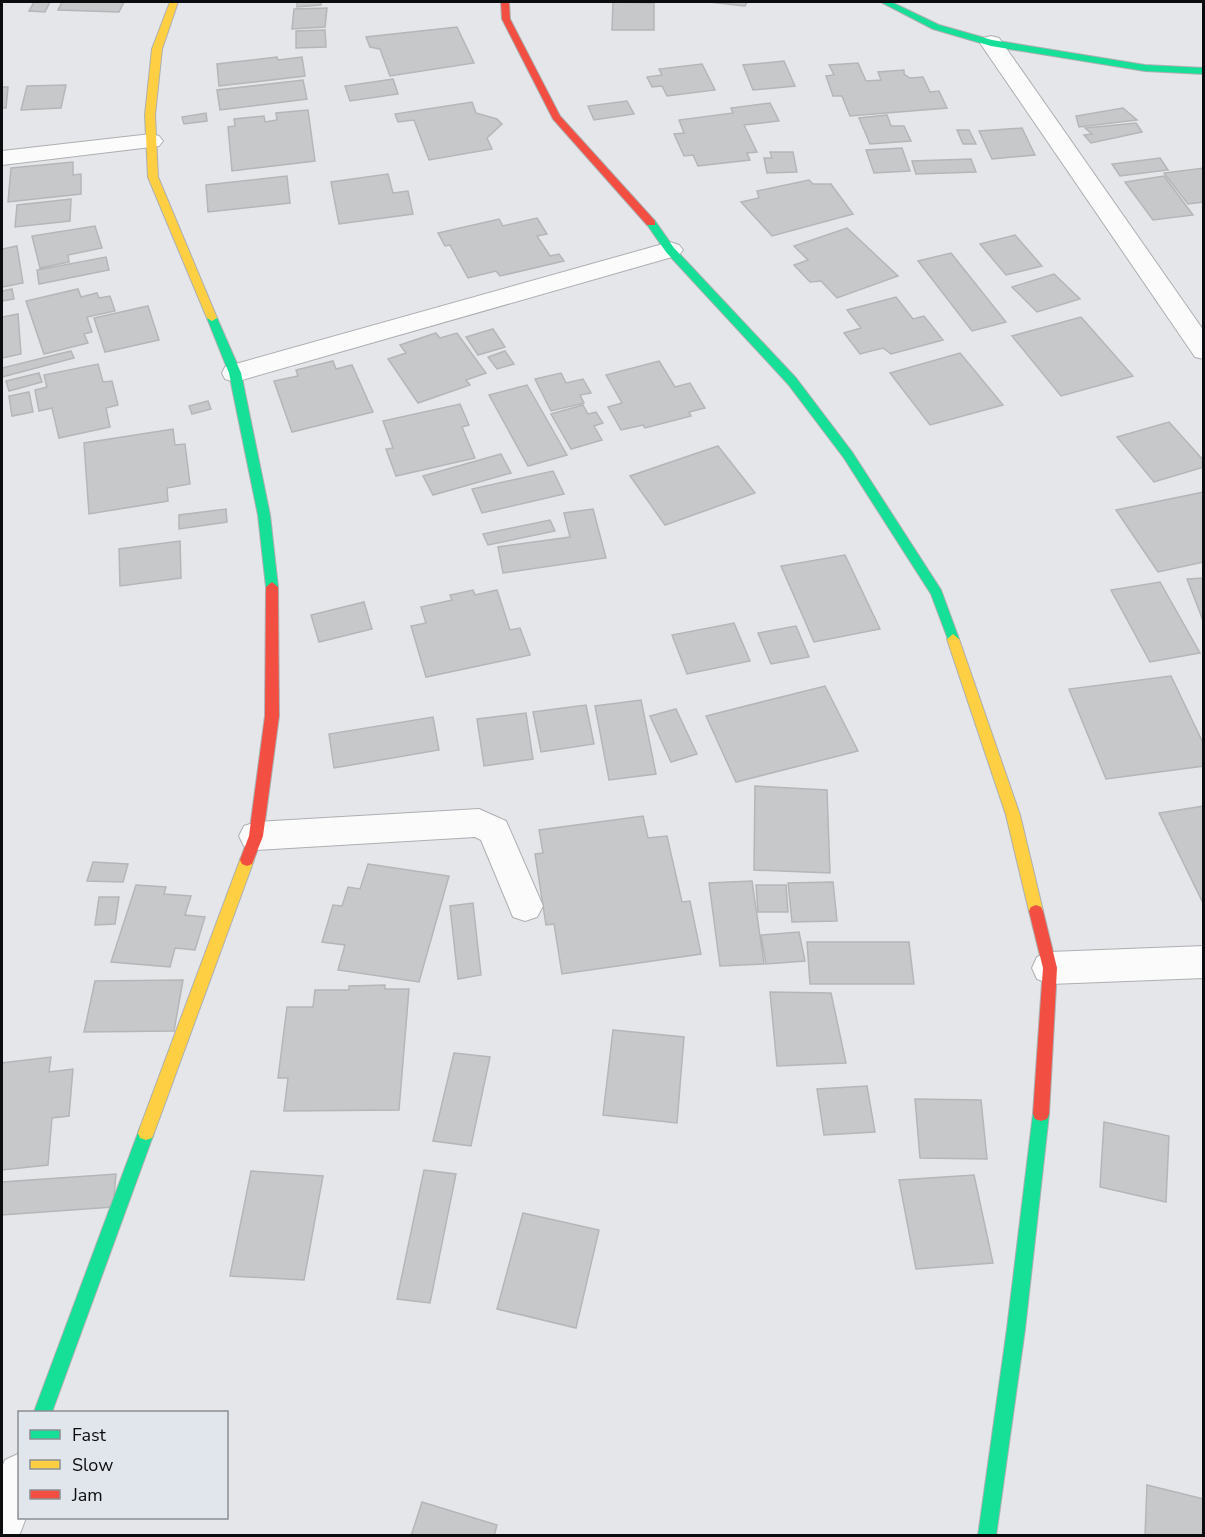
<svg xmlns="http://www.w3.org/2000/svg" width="1205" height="1537" viewBox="0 0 1205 1537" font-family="'Nunito Sans',sans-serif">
  <rect width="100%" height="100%" fill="#e4e6e9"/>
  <path fill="#c6c8ca" stroke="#b4b6b8" stroke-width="1.5" d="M34,2h16l-5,10 -16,-1z
    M62,2h62l-5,10 -61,-2z
    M297,2h24v3l-24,2z
    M613,2l41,1v27h-42z
    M709,2h38l-2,4z
    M327,8l-2,19 -33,2 2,-20z
    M457,27l17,36 -84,13 -10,-27 -10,-2 -4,-10z
    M325,30l1,17 -30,1v-17z
    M277,57l1,3 24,-3 3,19 -86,10 -2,-22z
    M784,61l11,25 -42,4 -10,-25z
    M858,63l8,18 15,-1 -3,-8 26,-2v4l6,4 13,-1 7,15 9,-1 8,17 -97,8 -8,-20h-9l-7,-20 8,-1 -5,-10z
    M702,64l13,26 -48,6 -5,-10 -10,1 -5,-10 15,-2 -3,-6z
    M393,79l5,15 -48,7 -5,-15z
    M303,80l4,19 -87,11 -3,-20z
    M66,85l-5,23 -40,2 6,-24z
    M2,87h6l-2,21h-4z
    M627,101l7,13 -40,6 -6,-14z
    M472,102l4,11 21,6 5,5 -15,14 5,11 -63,11 -15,-40 -16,2 -3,-8z
    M770,103l9,18 -35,4 13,27 -10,1 3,7 -52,6 -5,-11 -9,1 -10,-22 10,-1 -5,-13 54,-7 -2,-5z
    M1123,108l14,12 -58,7 -3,-11z
    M308,110l7,51 -83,10 -4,-44 7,-1 -1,-7 30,-3 1,6 12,-2 -1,-7z
    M206,113l1,8 -23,3 -2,-7z
    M887,115l4,11h13l7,15 -41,3 -11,-26z
    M1136,123l6,9 -51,11 -7,-8 8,-1 -7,-6z
    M1022,128l13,27 -43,4 -13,-28z
    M957,130h12l7,14h-13z
    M902,148l8,23 -36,2 -8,-23z
    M770,152h23l4,20 -30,1 -3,-15h8z
    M1160,158l8,12 -48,6 -8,-12z
    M971,159l5,13 -60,2 -4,-13z
    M73,162v13l8,-1v20l-73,8 3,-34z
    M1204,168v34l-16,2 -24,-31z
    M388,174l5,19 15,-2 5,23 -74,10 -8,-42z
    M287,176l3,27 -82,9 -2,-27z
    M1164,176l29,39 -40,5 -28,-38z
    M809,180l4,4h18l22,30 -81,22 -31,-34 18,-4 -2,-7z
    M71,199l-1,22 -55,6 2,-22z
    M537,218l10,16 -10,2 13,20 9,-2 5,7 -64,15 -4,-5 -28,7 -18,-33 -5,1 -7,-13 61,-14 4,7z
    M95,226l7,22 -34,7 1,7 -29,6 -8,-32z
    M847,228l51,48 -61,22 -16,-17 -11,1 -16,-17 14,-5 -14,-14z
    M1015,235l27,31 -36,9 -26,-31z
    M17,246l6,37 -21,4v-38z
    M951,253l55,69 -34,9 -54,-70z
    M106,257l3,13 -70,14 -2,-14z
    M1054,274l26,25 -43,13 -25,-25z
    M12,289l2,10 -12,2v-10z
    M78,289l3,8 16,-4 2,5 11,-2 5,15 -28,6 5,15 -8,2 4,9 -44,11 -18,-53z
    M896,297l17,22 11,-3 19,24 -52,14 -8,-6 -23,6 -16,-21 17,-5 -14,-18z
    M148,306l11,34 -54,12 -11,-34z
    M18,314l3,40 -19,4v-41z
    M1081,317l52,59 -72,20 -49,-60z
    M493,329l12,18 -27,8 -12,-18z
    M436,333l4,5 17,-5 29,40 -20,7 4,5 -52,18 -30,-44 18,-6 -6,-8z
    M71,351l3,7 -72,19v-9z
    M505,351l9,13 -17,5 -9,-12z
    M960,353l43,52 -73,20 -40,-52z
    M333,361l3,8 16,-4 21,47 -81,20 -18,-51 24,-5 -2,-6z
    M659,361l16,26 15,-4 15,25 -16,4 2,4 -46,12 -2,-3 -22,5 -13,-23 14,-4 -16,-28z
    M98,364l5,18 9,-1 6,24 -12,3 4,19 -51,11 -7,-30 -13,3 -4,-21 12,-3 -3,-12z
    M39,373l3,9 -33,9 -3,-10z
    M561,373l5,10 17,-4 8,14 -11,2 4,8 -33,8 -16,-32z
    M527,385l40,70 -39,11 -39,-71z
    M29,392l4,20 -21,4 -3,-20z
    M208,401l3,8 -19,5 -3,-8z
    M460,404l9,21 -7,2 13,31 -79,18 -10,-27 7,-1 -10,-27z
    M583,405l5,9 8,-2 7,11 -9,3 8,14 -31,9 -20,-35z
    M1169,422l35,39v6l-50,15 -37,-45z
    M173,429l2,16 10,-1 5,40 -23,4 1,13 -79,13 -5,-71z
    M718,446l37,47 -90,32 -35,-49z
    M501,454l10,19 -78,22 -10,-19z
    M553,471l11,23 -82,19 -10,-24z
    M1204,492v70l-46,10 -42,-62z
    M226,509l1,13 -48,7v-14z
    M593,509l13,49 -103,15 -5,-26 72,-10 -6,-24z
    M550,520l5,11 -67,14 -5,-11z
    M180,541l1,37 -61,8 -1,-37z
    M845,555l35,74 -66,13 -33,-76z
    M1204,578v45l-17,-44z
    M1160,582l40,71 -50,9 -39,-72z
    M473,590l2,5 22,-5 13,40 10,-2 10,27 -104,22 -15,-51 15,-3 -5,-16 31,-7 -2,-5z
    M364,602l8,27 -53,13 -8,-27z
    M734,623l16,38 -63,13 -15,-39z
    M796,626l13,31 -38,7 -13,-31z
    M1171,676l33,69v21l-98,13 -37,-90z
    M825,686l33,65 -122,31 -30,-66z
    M641,700l15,74 -47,6 -14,-74z
    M586,705l8,39 -53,8 -8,-40z
    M676,709l21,45 -26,8 -21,-46z
    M526,713l7,46 -49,7 -7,-47z
    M433,717l6,33 -105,18 -5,-34z
    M755,786l72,4 3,83 -76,-3z
    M1204,806v95h-2l-43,-88z
    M643,816l5,22 19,-2 15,66 8,-1 11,53 -139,20 -8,-50 -8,1 -11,-71 8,-1 -4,-23z
    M93,862l35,2 -5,18 -36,-1z
    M368,864l81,12 -30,106 -81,-12 7,-25 -23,-3 11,-37 9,1 6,-19 12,2z
    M752,881l12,83 -44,2 -11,-83z
    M833,882l4,39 -45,1 -4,-39z
    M136,885l30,2 -2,7 27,2 -6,19 20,2 -10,33 -20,-2 -5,19 -59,-5z
    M756,885h30l2,27h-30z
    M99,897h20l-4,27 -20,1z
    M473,903l8,72 -23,4 -8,-73z
    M799,932l6,29 -39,3 -5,-29z
    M807,942h102l5,42h-104z
    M183,980l-9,51 -90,1 11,-51z
    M385,985v4h24l-10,121 -115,1 4,-33h-10l9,-71h26l2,-17h34v-4z
    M770,992l61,1 15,70 -69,3z
    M613,1030l71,7 -7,86 -74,-8z
    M454,1053l36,4 -19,89 -38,-5z
    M51,1057l-2,15 24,-3 -4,47 -17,2 -4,47 -46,5v-107z
    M867,1086l8,46 -51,3 -7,-46z
    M915,1099l66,1 6,59 -67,-1z
    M1104,1122l65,14 -3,66 -66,-15z
    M424,1170l32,4 -26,129 -33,-4z
    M251,1171l72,5 -19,104 -74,-4z
    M116,1174l-3,33 -111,8v-33z
    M974,1175l19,88 -77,6 -17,-89z
    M523,1213l76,17 -23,98 -79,-19z
    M1147,1485l57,14v37h-59z
    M422,1502l75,23 -3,11h-83z"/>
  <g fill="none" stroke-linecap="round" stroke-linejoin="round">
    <g stroke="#adafb1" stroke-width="2">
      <path id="street" d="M991,36l8,2 205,293v28l-9,-2 -215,-314 3,-5z
        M151,134l8,2 4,5 -4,5 -157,19v-14z
        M670,242l9,3 4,5 -4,5 -444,127 -10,-3 -3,-6 3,-6z
        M479,809l27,12 37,85 -6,11 -12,4 -12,-4 -32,-77 -6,-3 -219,13 -12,-4 -5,-10 5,-10 12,-4z
        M1204,946v32l-154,6 -13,-5 -5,-11 5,-11 13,-5z
        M20,1453v65h6l-7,18h-17v-69l3,-7z"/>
    </g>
    <g stroke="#adafb1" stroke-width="2">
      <path id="fast" d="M881,2h10l48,23 53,15 153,25 59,3v6l-59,-3 -154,-25 -58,-17z
        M651,220l4,1 19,27 122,130 56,74 89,138 18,49 -2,3h-8l-18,-48 -87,-136 -56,-74 -122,-132 -20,-29z
        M212,315l5,3 24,55 29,142 8,72 -6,5 -6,-5 -8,-72 -29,-142 -22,-55z
        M1041,1107l6,2 2,5 -24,215 -29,207h-18l29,-207 26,-215 2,-5z
        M146,1126l6,2 2,5 -102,279h-18l104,-279 2,-5z"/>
    </g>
    <g stroke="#adafb1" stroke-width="2">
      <path id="slow" d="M170,2h8l-16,47 -7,66 3,62 59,141 -5,3 -5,-3 -59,-141 -3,-62 7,-66z
        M953,634l6,5 61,176 23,96 -2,4 -5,2 -5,-2 -2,-4 -23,-96 -59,-176z
        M247,854l5,2 2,4 -100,273 -2,5 -6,2 -6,-2 -2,-5 102,-273 2,-4z"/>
    </g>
    <g stroke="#adafb1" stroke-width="2">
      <path id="jam" d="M501,2h8l1,17 50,97 95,105v4h-8l-94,-106 -51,-100z
        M272,582l6,5 1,129 -16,120 -11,28 -5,2 -5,-2 -2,-4 9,-24 16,-120 1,-129z
        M1036,905l5,2 2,4 14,57 -8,146 -2,5 -6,2 -6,-2 -2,-5 10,-146 -14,-57 2,-4z"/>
    </g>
    <use href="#street" fill="#fbfbfc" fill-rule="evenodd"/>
    <use href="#fast" fill="#16e098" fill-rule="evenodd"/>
    <use href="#slow" fill="#ffcf43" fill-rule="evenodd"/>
    <use href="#jam" fill="#f24e42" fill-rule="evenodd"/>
  </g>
  <rect width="1205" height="1537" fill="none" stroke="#0b0c0e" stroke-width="6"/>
  <rect x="18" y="1411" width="210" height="108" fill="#e1e6ec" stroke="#8b8f93" stroke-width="1.5"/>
  <rect x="30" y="1430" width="30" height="9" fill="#16e098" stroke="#8b8f93" stroke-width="1.5"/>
  <text x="72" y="1441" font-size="18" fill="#0b0c0e">Fast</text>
  <rect x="30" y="1460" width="30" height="9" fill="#ffcf43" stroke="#8b8f93" stroke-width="1.5"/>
  <text x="72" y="1471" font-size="18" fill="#0b0c0e">Slow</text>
  <rect x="30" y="1490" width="30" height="9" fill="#f24e42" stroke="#8b8f93" stroke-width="1.5"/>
  <text x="72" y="1501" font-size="18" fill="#0b0c0e">Jam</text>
</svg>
